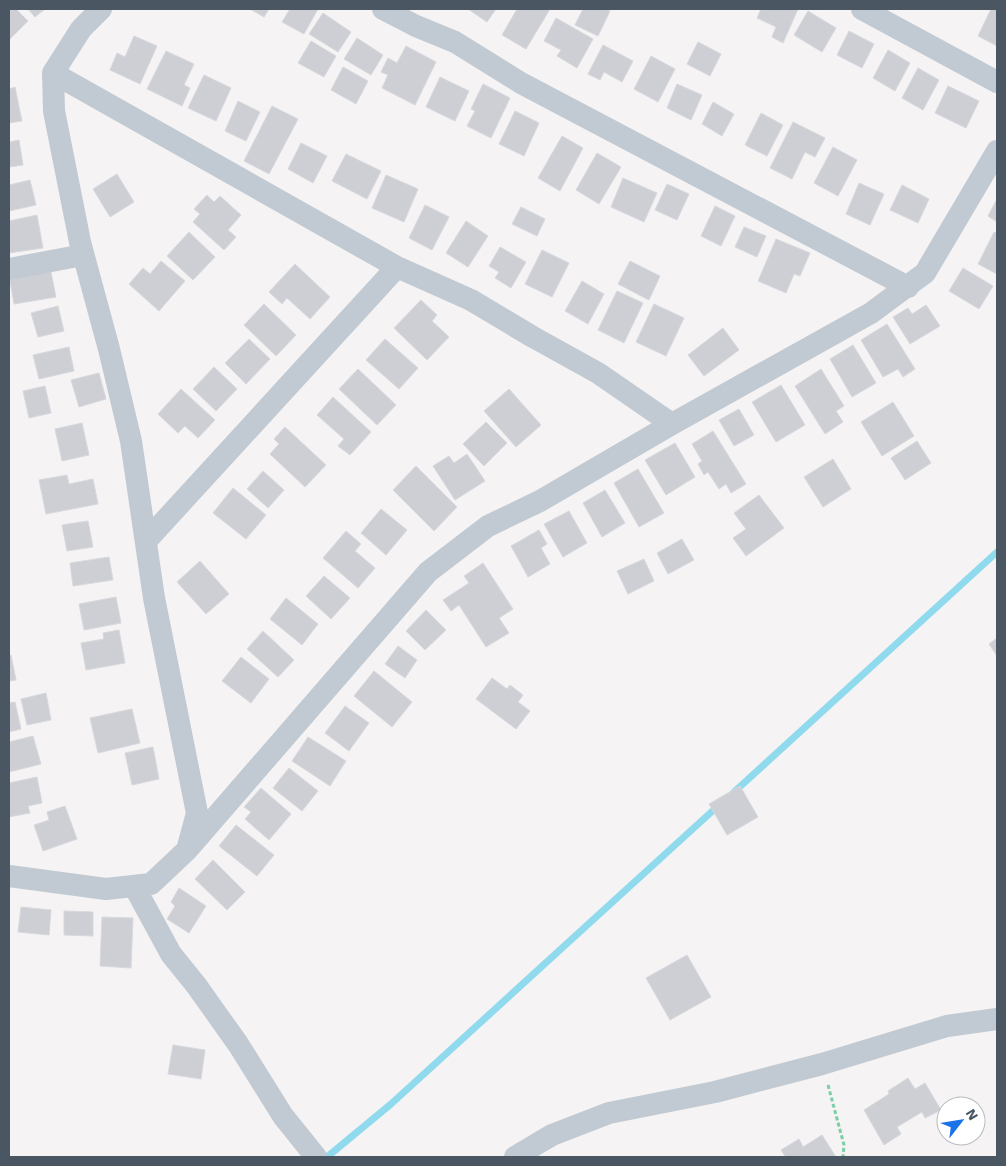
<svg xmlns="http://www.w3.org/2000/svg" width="1006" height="1166" viewBox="0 0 1006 1166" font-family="'Work Sans',sans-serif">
  <rect width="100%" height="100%" fill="#f5f3f3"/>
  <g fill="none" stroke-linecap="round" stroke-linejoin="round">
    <path stroke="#90daee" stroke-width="7" d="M733,793l264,-241
      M327,1157l64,-53 328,-299"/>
  </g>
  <path fill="#cdcfd5" stroke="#d7d9de" d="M9,9h7l12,12 -19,19z
    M28,9h17l-10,8z
    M250,9h19l-5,8z
    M290,9h28l-14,25 -22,-12z
    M468,9h28l-9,13z
    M517,9h33l-24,40 -24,-14z
    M583,9h22l5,2 -12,25 -23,-11z
    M761,9h37l-15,34 -11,-6 4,-10 -19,-9z
    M991,9h6v37l-19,-10z
    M808,11l28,17 -14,24 -28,-17z
    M323,13l28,19 -13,20 -29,-18z
    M556,18l37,21 -16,29 -20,-12 4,-6 -17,-9z
    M849,31l25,13 -12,24 -25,-13z
    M134,36l23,10 -17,38 -30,-14 7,-17 8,4z
    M357,38l26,17 -12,20 -27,-16z
    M311,41l25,15 -12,21 -26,-14z
    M698,42l23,12 -11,22 -23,-12z
    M603,45l30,16 -11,21 -18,-10 -4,8 -12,-6z
    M406,46l30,16 -21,43 -33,-17 6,-13 -7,-3 7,-14 9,5z
    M888,50l22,13 -15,28 -22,-13z
    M166,51l28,13 -10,21 6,3 -8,18 -35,-17z
    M651,56l24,13 -17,33 -24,-13z
    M343,67l25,14 -12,23 -25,-14z
    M918,68l21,12 -16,30 -21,-12z
    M204,75l27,13 -15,33 -28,-13z
    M440,77l29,14 -14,30 -29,-14z
    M483,84l27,14 -19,40 -24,-12 8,-15 -4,-2z
    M677,84l25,11 -11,25 -24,-12z
    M948,86l31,15 -13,27 -31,-15z
    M15,87l7,34 -13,2v-34z
    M238,101l22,11 -14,29 -21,-10z
    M713,102l21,12 -12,22 -20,-12z
    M272,106l26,13 -29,55 -25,-13z
    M515,111l24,12 -15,33 -25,-12z
    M761,113l22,12 -16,31 -22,-11z
    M793,122l32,16 -10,19 -10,-5 -13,27 -22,-11z
    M562,136l21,12 -23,43 -22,-13z
    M19,140l4,25 -14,2v-25z
    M301,143l26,13 -14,27 -25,-14z
    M833,147l24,13 -19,36 -24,-13z
    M597,153l24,14 -22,37 -23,-14z
    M346,154l35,17 -14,28 -35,-18z
    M117,174l17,28 -24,15 -17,-28z
    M386,175l32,14 -14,33 -32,-14z
    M623,178l34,15 -13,29 -33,-15z
    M30,180l6,25 -27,6v-26z
    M859,183l25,11 -14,31 -24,-11z
    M667,184l22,10 -12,26 -22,-10z
    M902,185l27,14 -11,24 -28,-13z
    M207,195l7,7 6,-6 21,19 -13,15 8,7 -12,13 -31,-28 7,-8 -6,-5z
    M997,199v23l-9,-6z
    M425,205l24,12 -17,33 -23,-12z
    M715,206l20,10 -14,30 -20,-10z
    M521,207l24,12 -8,17 -25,-12z
    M37,215l6,33 -34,5v-32z
    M466,221l22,15 -20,31 -22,-14z
    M744,227l22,9 -9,21 -22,-10z
    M189,232l26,25 -22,23 -26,-24z
    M994,232l3,1v41l-19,-10z
    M776,239l34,14 -10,23 -6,-2 -8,19 -28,-12z
    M500,247l26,15 -15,26 -16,-10 4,-6 -10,-6z
    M542,250l27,13 -17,34 -27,-13z
    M161,261l24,20 -26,30 -30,-27 14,-16 7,6z
    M630,261l30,15 -11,24 -31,-16z
    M295,264l35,33 -20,22 -23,-21 -5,6 -13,-12z
    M50,267l6,30 -42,7 -5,-29z
    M963,268l30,18 -14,23 -30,-18z
    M582,281l22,13 -16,30 -23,-13z
    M617,291l26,12 -19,40 -26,-13z
    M421,300l16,15 -5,6 17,16 -22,23 -33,-32z
    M264,304l32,31 -20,21 -32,-31z
    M654,304l30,14 -18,38 -30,-14z
    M926,305l14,21 -30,18 -17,-27 15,-9 4,6z
    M58,306l6,25 -26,6 -7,-24z
    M887,324l28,45 -12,8 -5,-8 -15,8 -22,-37z
    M723,328l16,22 -35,26 -16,-21z
    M249,339l21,20 -24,25 -21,-21z
    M385,339l33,29 -19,21 -33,-29z
    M853,345l23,38 -24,14 -22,-38z
    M69,347l5,24 -35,8 -6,-24z
    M214,367l23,22 -21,22 -23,-22z
    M358,369l38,36 -19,20 -38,-36z
    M821,369l23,37 -8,5 7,11 -18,12 -30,-48z
    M99,373l7,26 -27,8 -8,-27z
    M781,385l24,40 -29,17 -24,-40z
    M45,386l6,27 -22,5 -6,-27z
    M181,389l34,31 -17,18 -13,-12 -7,7 -20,-19z
    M509,389l32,36 -25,22 -32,-36z
    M333,397l38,35 -21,23 -12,-9 6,-7 -27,-24z
    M893,402l21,34 -32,20 -21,-34z
    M739,409l15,26 -20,11 -15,-26z
    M486,422l21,21 -23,23 -21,-22z
    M82,423l7,32 -27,6 -7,-32z
    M285,427l41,38 -21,22 -35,-33 9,-10 -5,-5z
    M713,431l33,53 -15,9 -5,-9 -7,5 -11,-17 -4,3 -6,-11 4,-3 -10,-17z
    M917,441l14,22 -26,17 -14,-22z
    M675,443l20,34 -29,18 -21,-35z
    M467,454l18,27 -30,19 -22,-34 16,-10 5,7z
    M833,459l18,30 -28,18 -19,-30z
    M416,466l41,41 -23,24 -41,-41z
    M638,469l26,44 -25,14 -25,-44z
    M263,471l21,19 -16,18 -21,-19z
    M67,475l2,9 24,-5 5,25 -52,10 -7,-34z
    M233,488l33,27 -20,24 -33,-26z
    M605,490l20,33 -23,14 -19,-34z
    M759,495l25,33 -38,28 -13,-18 13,-9 -12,-16z
    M381,509l26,21 -21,25 -25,-22z
    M569,511l18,32 -24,14 -19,-33z
    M88,521l5,26 -26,4 -5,-26z
    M539,530l8,14 -6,4 9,16 -22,13 -17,-31z
    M346,531l15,13 -6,7 20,17 -17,20 -35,-30z
    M682,539l12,21 -26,14 -11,-21z
    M109,557l4,23 -40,6 -3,-23z
    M644,559l10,22 -26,13 -11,-23z
    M200,561l29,33 -23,20 -29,-32z
    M483,563l30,46 -14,9 10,15 -23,14 -27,-42 -8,6 -8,-11 26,-17 -5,-7z
    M324,576l26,22 -19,21 -25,-23z
    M116,597l5,26 -37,7 -5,-26z
    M286,598l32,26 -16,21 -32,-26z
    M426,610l20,20 -21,20 -19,-19z
    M119,630l6,33 -39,7 -5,-27 23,-4 -1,-6z
    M263,631l31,29 -16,17 -31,-28z
    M997,638v18l-8,-12z
    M398,646l19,14 -12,18 -20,-14z
    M11,655l5,25 -7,1v-25z
    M241,657l28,22 -18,24 -29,-22z
    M374,671l38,31 -20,25 -38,-31z
    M492,678l15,11 3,-4 13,10 -5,7 12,9 -14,18 -40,-30z
    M46,693l5,27 -24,5 -6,-26z
    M15,702l6,27 -12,3v-29z
    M345,706l24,17 -20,28 -24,-18z
    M132,709l8,34 -42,10 -8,-35z
    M33,736l8,28 -32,8v-30z
    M308,737l38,24 -16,25 -38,-25z
    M153,747l6,32 -27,6 -7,-32z
    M289,768l29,23 -16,20 -29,-23z
    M37,777l5,26 -14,3 2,7 -21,4v-34z
    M740,786l18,31 -31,18 -18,-31z
    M261,788l30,26 -22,26 -24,-21 6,-7 -7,-5z
    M65,806l12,33 -34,12 -9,-26 15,-5 -2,-8z
    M236,825l38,30 -17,21 -38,-30z
    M213,860l32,32 -18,18 -32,-31z
    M179,888l27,18 -17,27 -22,-14 8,-13 -4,-4z
    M21,907l30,3 -2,25 -31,-3z
    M64,911l29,1v24l-29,-1z
    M102,917l31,1 -2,50 -31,-2z
    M687,955l24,42 -41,23 -24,-42z
    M173,1045l32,5 -4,29 -33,-5z
    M908,1078l7,11 10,-6 16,27 -16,8 -3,-6 -25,15 4,7 -17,11 -20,-35 25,-16 -1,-3z
    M822,1135l14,22h-52l1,-1 -4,-6 18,-11 4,8z"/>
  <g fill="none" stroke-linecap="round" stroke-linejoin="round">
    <path stroke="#7ad0a6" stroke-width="3" stroke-dasharray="4 2.5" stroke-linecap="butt" d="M828,1085l16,60 -1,12"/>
    <path stroke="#c1cad2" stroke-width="22" d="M383,9l33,17 39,16 66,41 387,204
      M862,9l135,73
      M53,73l344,194 74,33 62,37 65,36 74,51
      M9,269l74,-14
      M146,541l251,-274
      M187,850l241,-278 60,-46 52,-25 132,-77 199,-111 54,-40 72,-122
      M9,876l97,13 45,-5 36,-34 10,-37 -43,-215 -23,-157 -22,-92 -29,-107 -26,-131 -1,-38 28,-44 20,-20
      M134,886l37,68 25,31 42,59 45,72 33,41
      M515,1157l37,-22 57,-22 106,-21 107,-28 125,-38 50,-7"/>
  </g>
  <rect width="1006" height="1166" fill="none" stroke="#4a5661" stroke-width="20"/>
  <g transform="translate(961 1121) rotate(59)"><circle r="24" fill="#ffffff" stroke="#b7bbc0"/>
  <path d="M0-4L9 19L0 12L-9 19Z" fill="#1a73e8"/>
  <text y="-8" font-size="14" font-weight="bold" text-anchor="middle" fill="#4a5661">N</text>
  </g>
</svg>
